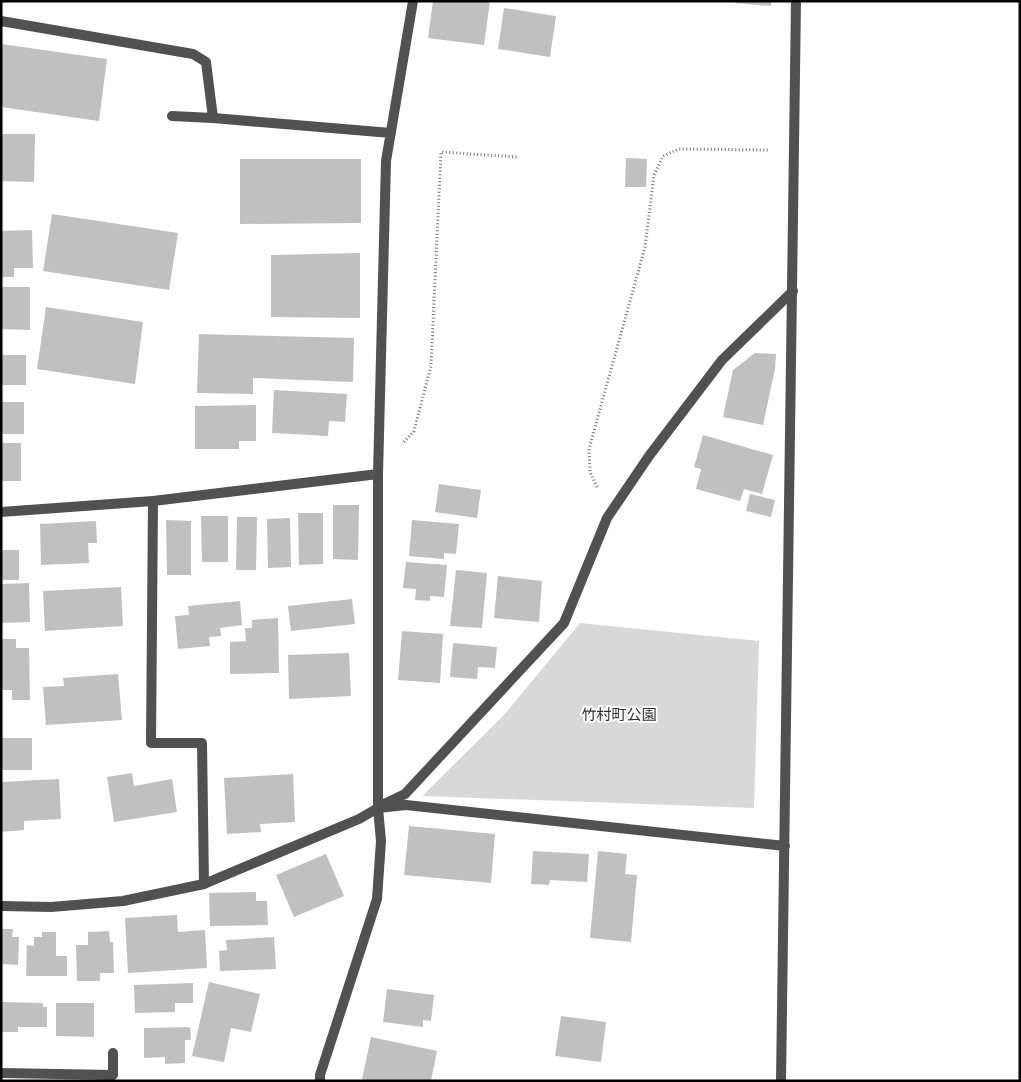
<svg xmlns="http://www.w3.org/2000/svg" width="1021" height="1082" viewBox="0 0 1021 1082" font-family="'Sofia Sans Condensed','Noto Sans JP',sans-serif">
  <rect width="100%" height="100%" fill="#fff"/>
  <path fill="#d8d8d8" d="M580,623l179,18 -5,167 -332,-12 83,-82z"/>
  <path fill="#c0c0c0" d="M433,1h57l-6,44 -56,-7z
    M735,1h36v5l-36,-3z
    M504,8l52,8 -6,41 -52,-8z
    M1,44l106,15 -8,62 -98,-14z
    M1,134h34l-1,48 -33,-1z
    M626,158l21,1 -1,28h-21z
    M240,159h121v64l-121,1z
    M52,214l126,19 -9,57 -126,-19z
    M32,230l1,38h-19v9h-13v-46z
    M360,253v65l-89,-1v-62z
    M1,287h29v43l-29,-1z
    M46,307l97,15 -8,62 -98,-15z
    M199,334l155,4 -1,44 -100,-4v16l-56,-1z
    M755,353l21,1 -1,15 -12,56 -40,-8 10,-47z
    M1,355h25v30h-25z
    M274,390l73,4 -2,28 -16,-1 -1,15 -56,-3z
    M1,402h23v32h-23z
    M256,405v36h-17v8h-44v-43z
    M703,435l70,20 -11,39 -18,-5 -4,12 -44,-12 5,-20 -7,-2z
    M1,443h20v38h-20z
    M439,484l42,6 -4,28 -42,-6z
    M750,494l25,6 -4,17 -25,-6z
    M333,505h26l-1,55 -25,-1z
    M298,513h25v51l-24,1z
    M201,516h27v46h-26z
    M237,517h20l-1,53h-20z
    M290,518l1,49 -23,1 -1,-49z
    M166,520l25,1v54h-24z
    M412,520l47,4 -3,30 -12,-1v6l-35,-3z
    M96,521l1,22h-9l1,20 -48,2 -1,-41z
    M1,550h18v30h-18z
    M406,562l41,3 -3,32 -14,-1v5l-15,-1 1,-11 -13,-1z
    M456,570l31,3 -5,55 -32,-2z
    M498,576l44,5 -3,41 -45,-4z
    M29,583l1,39 -29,1v-39z
    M121,587l2,39 -78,5 -2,-40z
    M352,599l3,25 -64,7 -3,-25z
    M240,601l2,24 -22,3 1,8 -12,1 1,9 -32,3 -3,-33 14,-1 -1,-9z
    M278,618l1,55 -49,1v-32l16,-1 -1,-13h7v-8z
    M402,631l41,3 -3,49 -42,-3z
    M1,639h15v9h13l1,52h-18v-10h-11z
    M453,643l44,4 -2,21 -17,-1 -1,12 -27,-2z
    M349,653l2,43 -62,3 -1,-44z
    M118,674l4,46 -76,5 -3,-38 21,-1 -1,-8z
    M1,738h31v32h-31z
    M132,773l2,13 38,-7 5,33 -63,10 -7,-45z
    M293,774l2,48 -35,2 1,8 -34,2 -3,-56z
    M59,779l2,40 -37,2v9l-23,2v-50z
    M409,826l86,8 -4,49 -87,-8z
    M533,851l56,3 -2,28 -37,-2 -1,5 -18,-1z
    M598,851l29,3 -2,20 12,1 -6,67 -41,-4z
    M326,854l18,42 -50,21 -18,-42z
    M256,892v9h11l1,24 -58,1 -1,-33z
    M177,915l1,17 27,-2 2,38 -79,5 -3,-55z
    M1,929h12l-1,8h7l-1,28 -17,-1z
    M109,931l1,11h3l1,31h-14v8h-23l-1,-36h12v-13z
    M42,932h14v24h11v20h-41l1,-31 7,1v-9h8z
    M274,937l2,32 -56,2 -1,-20 8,-1 -1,-10z
    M209,982l51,12 -9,38 -20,-4 -7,34 -32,-6z
    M193,983v20h-18v9l-40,1 -1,-28z
    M387,989l47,6 -3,26 -8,-1v7l-40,-5z
    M1,1002l42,1v4h4v20h-29v5h-17z
    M56,1003h38v34l-38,-1z
    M561,1016l45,6 -5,40 -46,-6z
    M190,1027l1,13h-6v23l-20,1v-7l-21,1v-30z
    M371,1037l66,14 -6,30h-60l-9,-2z"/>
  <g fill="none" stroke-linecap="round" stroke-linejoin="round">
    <path stroke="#737373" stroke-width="3" stroke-dasharray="1 2.5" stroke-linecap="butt" d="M404,442l10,-11 17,-65 10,-214 76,5
      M597,487l-7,-15 -1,-23 56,-202 9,-72 9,-19 16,-7 91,1"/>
    <path stroke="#515151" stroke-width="10" d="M1,21l192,33 13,8 7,56
      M153,501l-2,242h51l2,141
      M1,1073l112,2v-22"/>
    <path stroke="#515151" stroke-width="10" d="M172,116l41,2 178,15
      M1,512l152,-11 225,-27
      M382,805l23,-11 159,-171 43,-105 42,-62 73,-96 71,-69
      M1,906l50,1 72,-6 81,-17 155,-65 19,-11 28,-3 379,41
      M320,1081v-6l57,-176 4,-58 -3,-33v-334l8,-313 27,-160
      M781,1081l15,-1080"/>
  </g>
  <g text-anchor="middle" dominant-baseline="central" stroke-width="4" stroke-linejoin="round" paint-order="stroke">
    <g font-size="15" fill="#2f2f2f" stroke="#fff">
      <text x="619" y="715">竹村町公園</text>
    </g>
  </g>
  <rect width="1021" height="1082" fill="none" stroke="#000000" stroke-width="5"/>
</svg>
